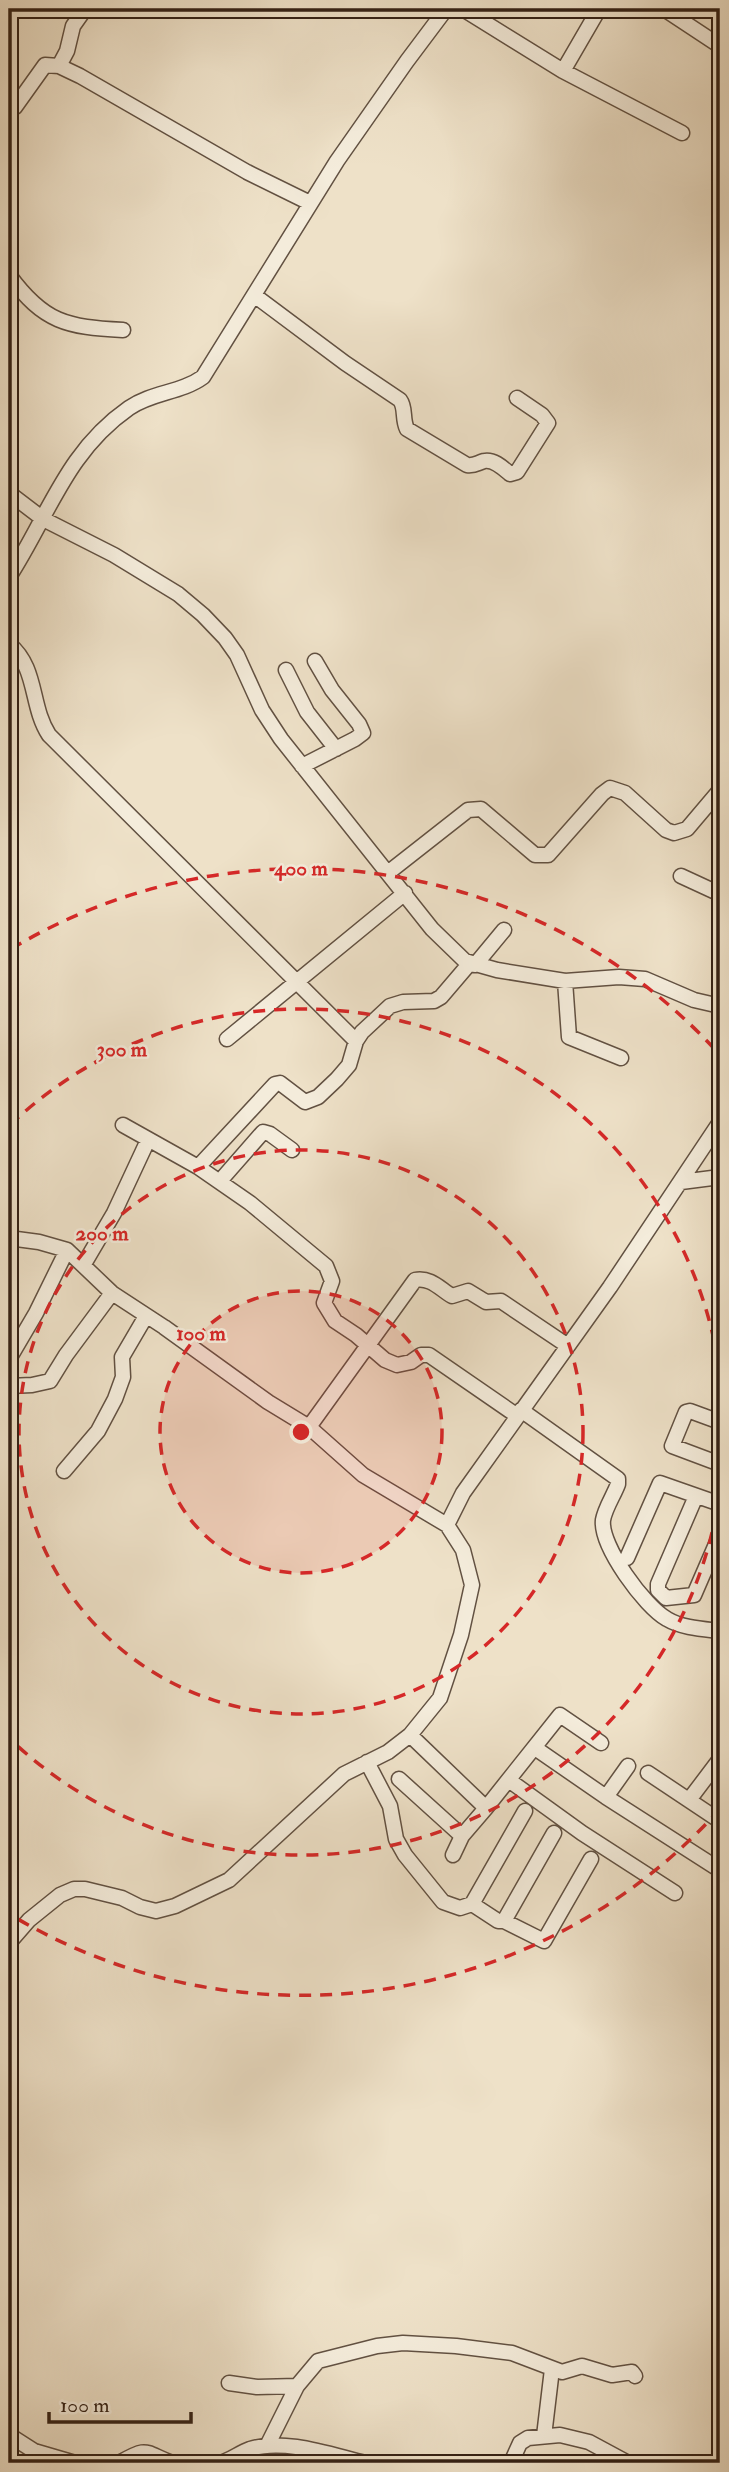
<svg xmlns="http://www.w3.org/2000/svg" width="729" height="2472" viewBox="0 0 729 2472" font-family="'IM FELL Double Pica',serif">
  <rect width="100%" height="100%" fill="#eee1c8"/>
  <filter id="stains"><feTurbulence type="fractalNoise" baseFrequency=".00286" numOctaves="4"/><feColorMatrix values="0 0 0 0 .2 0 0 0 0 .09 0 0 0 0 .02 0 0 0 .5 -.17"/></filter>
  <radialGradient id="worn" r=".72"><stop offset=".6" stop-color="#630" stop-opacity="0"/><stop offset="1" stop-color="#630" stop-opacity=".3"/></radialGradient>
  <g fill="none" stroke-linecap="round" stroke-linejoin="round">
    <g stroke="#625142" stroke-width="17">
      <path id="minor" d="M463,9l100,62 119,62
        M664,9l56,37
        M59,66l21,10 167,96 63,31
        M563,71l36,-62
        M9,111l6,-4 30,-42 14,1 8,-15 6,-25 12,-17
        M9,275c35,48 58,52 114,55
        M254,295l91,68 55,37c6,8 2,19 7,29l60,36c8,1 10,-2 17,-4 10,-2 19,7 26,13l7,-2 31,-49 -6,-8 -25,-17
        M9,493l34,26 71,36 64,39 25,21 22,23 12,17 25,55 19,29 151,190 33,32 32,9 68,11 54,-4 26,2 49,21 26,6
        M9,577c40,-62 57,-125 120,-169 23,-16 52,-15 74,-31l134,-216 70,-100 39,-52
        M9,644c29,24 21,62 40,91l307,306
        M286,670l21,42 29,37
        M302,766l53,-27 8,-6 -4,-9 -27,-34 -17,-29
        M389,872l79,-62 13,-1 54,46h13l54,-61 8,-6 15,5 41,37 8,3 13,-4 33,-39
        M681,876l39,18
        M470,963l-29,34 -7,4 -31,1 -13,4 -28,26 -6,9 -7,24 -12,14 -19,18 -13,5 -25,-19 -5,1 -77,83 52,36 76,63 6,15 -8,22 11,18 21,14 29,25 12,5 14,-3 10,-7h8l87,60
        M475,965l29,-35
        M565,981l4,56 52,21
        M227,1039l178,-146
        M123,1125l75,42
        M220,1181l43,-49 7,2 22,16
        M681,1182l39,-5
        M9,1238l30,4 28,8 45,43 52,34 104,75 41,25 54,48 84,50
        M84,1264l30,-51 34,-73
        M9,1359l27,-46 31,-63
        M9,1386l23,-1 18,-4 16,-26 46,-62
        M521,1410l97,69v5c-4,11 -13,24 -15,36 -3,26 42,87 64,99 15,9 36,10 53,12
        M720,1422l-30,-11 -4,1 -14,34 48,18
        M309,1427l106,-147c16,-3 25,9 37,16l16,-5 18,11 15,-1 67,45
        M64,1471l34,-40 17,-32 8,-22 -1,-20 24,-41
        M696,1496l-38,88v6l8,8 28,-3 26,-60
        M627,1558l33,-75 60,21
        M410,1735l76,73 -24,28 -9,19
        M535,1748l71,49 22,-31
        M367,1762l23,44 6,33 9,16 38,47 17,6 12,-4 53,-93
        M648,1773l72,48
        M399,1779l63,57
        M510,1781l72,52 93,60
        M606,1797l114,73
        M689,1800l31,-41
        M486,1808l74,-93 41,28
        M472,1904l26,17h6l50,-88
        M504,1921l40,20 47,-82
        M9,1943l20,-23 31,-25 14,-6h11l37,9 18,9 16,4 19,-5 54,-26 115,-106 44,-22 22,-17 30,-37 21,-63 11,-50 -9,-35 -16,-25 16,-32 147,-206 110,-165
        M229,2383l28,4 40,-1
        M9,2435l25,16 41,12
        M544,2436l8,-67
        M267,2446l30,-60 21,-25 59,-15 26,-3 53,3 56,7 50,19 20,-6 30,9 20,-3 3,4
        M119,2463c30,-17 24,-11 53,0
        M220,2463c11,-3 19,-10 30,-14 35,-11 81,6 115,14
        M511,2463l9,-20 8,-5 32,-3 29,7 39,21"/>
    </g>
    <use href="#minor" stroke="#f4ecdb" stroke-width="14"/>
  </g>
  <circle cx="301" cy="1432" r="141" fill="#d62828" fill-opacity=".12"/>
  <g fill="none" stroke="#d62828" stroke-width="3.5" stroke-dasharray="12 9">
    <circle cx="301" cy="1432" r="141"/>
    <circle cx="301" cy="1432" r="282"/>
    <path d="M720 1491A423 423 0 0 1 10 1739M10 1125A423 423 0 0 1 720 1373"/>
    <path d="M720 1809A564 564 0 0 1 11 1915M11 949A564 564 0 0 1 720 1055"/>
  </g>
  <circle cx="301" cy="1432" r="10" fill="#d62828" stroke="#f4ecdb" stroke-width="3.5"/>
  <g font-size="21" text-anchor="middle" font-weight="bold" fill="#d62828" stroke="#f4ecdb" stroke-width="5" stroke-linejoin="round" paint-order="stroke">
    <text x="301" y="875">400 m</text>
    <text x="122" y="1056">300 m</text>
    <text x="102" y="1240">200 m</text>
    <text x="201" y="1340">100 m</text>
  </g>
  <rect width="729" height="2472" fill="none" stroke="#eee1c8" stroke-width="35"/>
  <rect x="10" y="10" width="708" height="2451" fill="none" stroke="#342115" stroke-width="3.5"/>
  <rect x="18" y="18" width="694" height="2437" fill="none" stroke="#342115" stroke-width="2"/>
  <path d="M49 2412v10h142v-10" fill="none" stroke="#342115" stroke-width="3.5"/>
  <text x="60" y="2412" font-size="21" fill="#342115" stroke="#f4ecdb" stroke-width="5" paint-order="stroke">100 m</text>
  <rect width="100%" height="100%" filter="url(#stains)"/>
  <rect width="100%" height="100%" fill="url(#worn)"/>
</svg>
